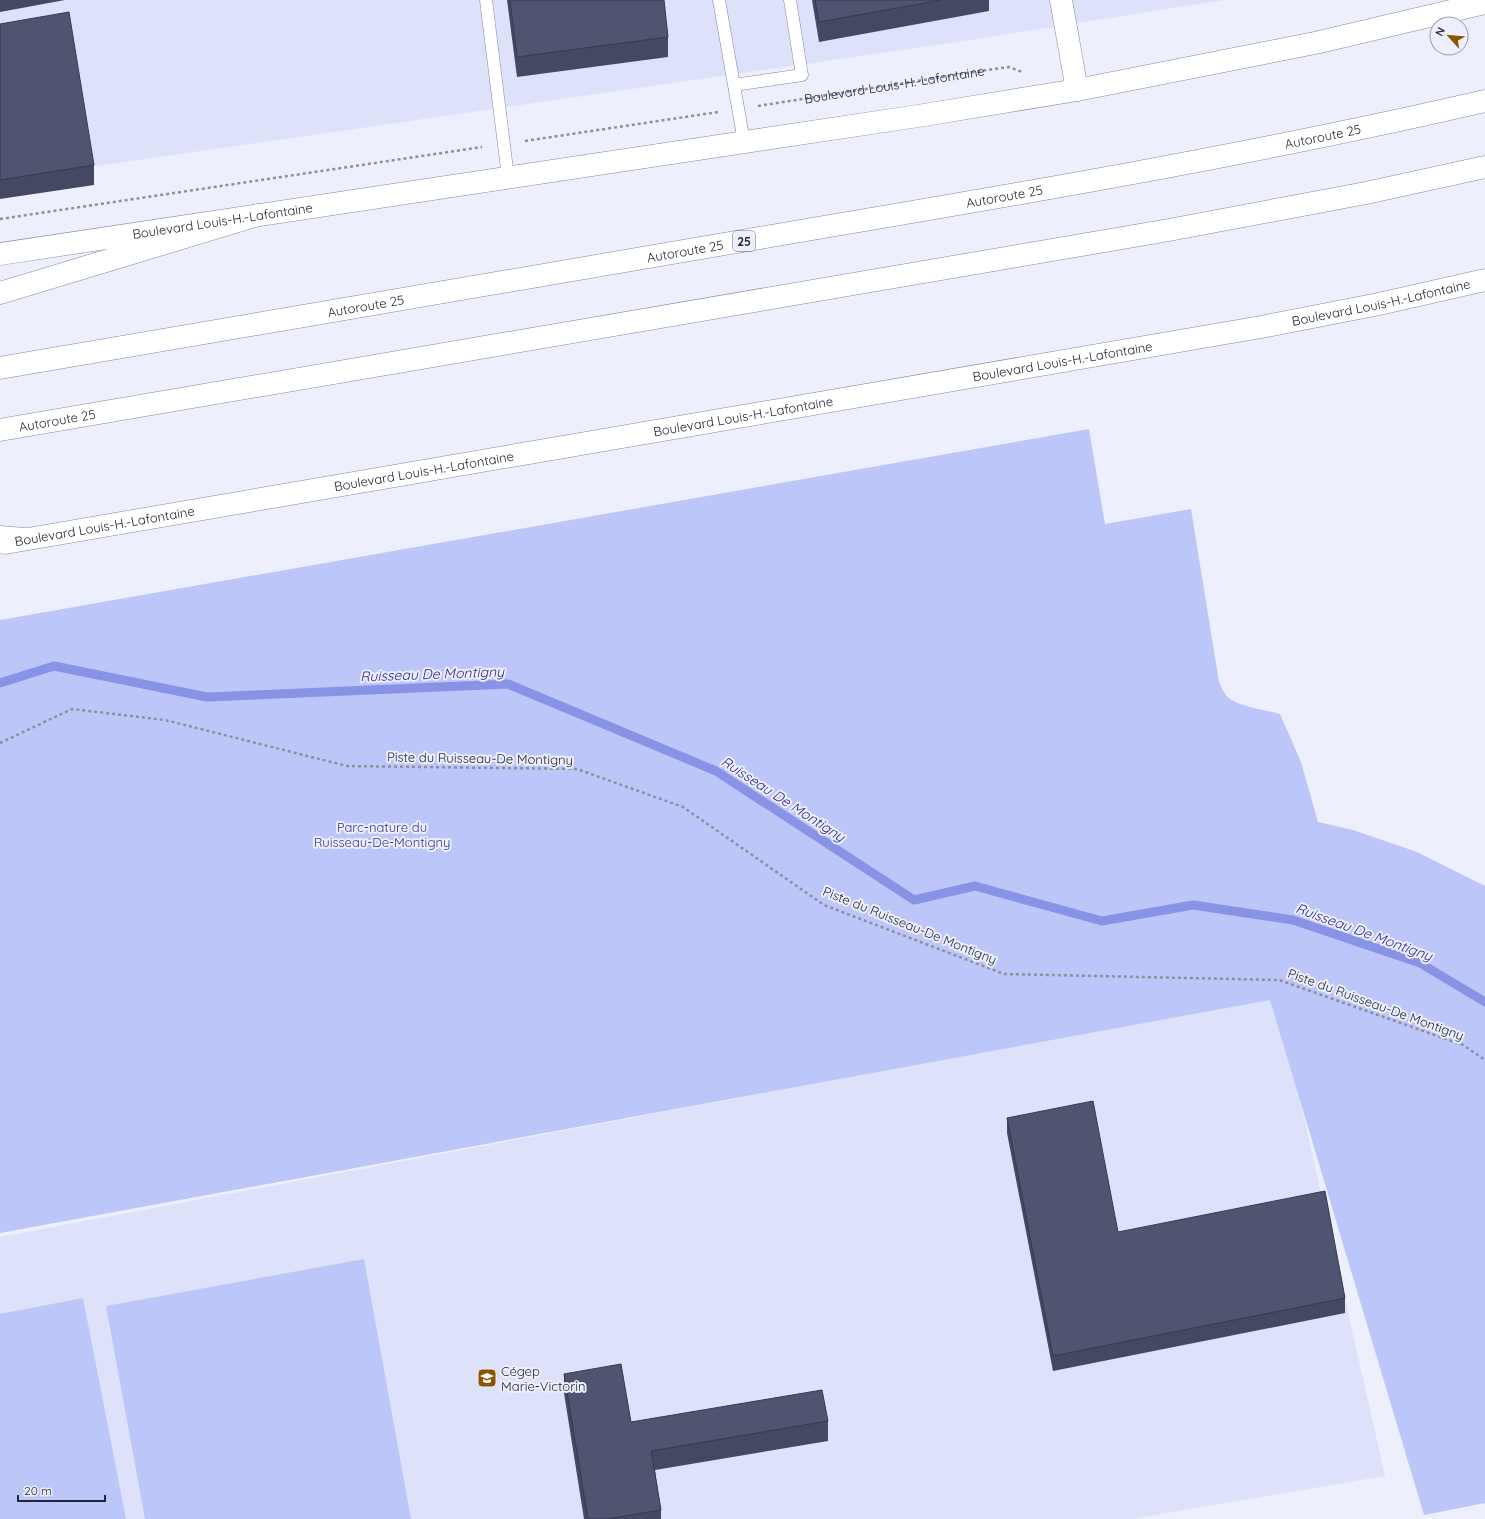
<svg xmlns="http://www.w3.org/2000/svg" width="1485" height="1519" viewBox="0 0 1485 1519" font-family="Quicksand,sans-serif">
  <rect width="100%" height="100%" fill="#edeffd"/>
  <path fill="#dde1fa" d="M0,0h1224l-260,41 -964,139z
    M1276,994l109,482 -253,43h-1132v-282l929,-175z"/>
  <path fill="#bdc6f8" d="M1089,429l16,95 86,-15 28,173c3,6 5,12 10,16 11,9 37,12 51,16l21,48 17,60 35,8 64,22 68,34v617l-61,12 -154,-515 -1270,233v-613z
    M364,1259l47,260h-266l-39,-213z
    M83,1298l43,221h-126v-205z"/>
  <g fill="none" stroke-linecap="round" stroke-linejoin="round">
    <path stroke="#8993e6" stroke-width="9" d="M0,683l54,-17 153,31 301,-13 208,87 198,129 61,-14 127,35 91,-16 100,15 127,43 65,39"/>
    <g stroke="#8287a6" stroke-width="13">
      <path id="lane" d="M486,0l22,177
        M719,0l25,142
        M734,85l68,-10 -12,-75"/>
    </g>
    <g stroke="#8287a6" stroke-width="23">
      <path id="street" d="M1061,0l16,90"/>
    </g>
    <g stroke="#8287a6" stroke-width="23">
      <g id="secondary">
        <path id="s2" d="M0,254l918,-138 159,-26 238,-47 170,-40"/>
        <path id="s3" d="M5,543l1256,-216 118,-23 106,-24"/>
      </g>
    </g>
    <g stroke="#8287a6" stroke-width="23">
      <g id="highway">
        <path d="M0,293l258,-78"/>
        <path id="s4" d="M0,368c259,-44 518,-88 777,-133 237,-40 474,-80 708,-134"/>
        <path id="s5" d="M0,430l1169,-200 197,-37 119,-26"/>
        <path d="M0,537l24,2"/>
      </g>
    </g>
    <g stroke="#8d8f9c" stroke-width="2.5" stroke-dasharray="3 3" stroke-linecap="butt">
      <path id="s1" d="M758,106l229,-36 22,-3 13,5"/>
      <path d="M525,141l193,-29"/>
      <path d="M0,219l482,-72"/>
      <path d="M0,743l72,-34 93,11 182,46 230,3 106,38 141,98 180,69 275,6 184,65 22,15"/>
    </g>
    <use href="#lane" stroke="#fff" stroke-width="12"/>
    <use href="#street" stroke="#fff" stroke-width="22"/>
    <use href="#secondary" stroke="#fff" stroke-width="22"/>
    <use href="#highway" stroke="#fff" stroke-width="22"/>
  </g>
  <path fill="#444860" d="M0,0h65l-65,12z
    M507,0h157l4,37v20l-151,20z
    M812,0h177v11l-170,31z
    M0,24l94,141v20l-94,14z
    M1007,1118l111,114 227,66v15l-292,58 -46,-238z
    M564,1374l67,48 197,-1v20l-173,29 6,40v9h-77l-20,-126z"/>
  <path fill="#4f5470" stroke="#373b4e" d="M510,0h154l4,37 -151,20z
    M815,0h126l-122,22z
    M69,12l25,153 -94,15v-156z
    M1093,1101l25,131 207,-41 20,107 -292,58 -46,-238z
    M621,1364l10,58 191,-32 6,31 -177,30 10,59 -55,9h-18l-24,-145z"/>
  <defs>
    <g id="university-square" transform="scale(1)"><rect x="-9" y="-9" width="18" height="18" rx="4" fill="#8a5403" stroke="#edeffd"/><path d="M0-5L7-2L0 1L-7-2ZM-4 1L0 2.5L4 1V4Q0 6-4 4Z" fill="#fff"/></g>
  </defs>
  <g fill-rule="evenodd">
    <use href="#university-square" x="487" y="1378"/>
  </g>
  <g text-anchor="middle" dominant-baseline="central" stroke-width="4" stroke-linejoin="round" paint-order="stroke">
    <rect fill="#edeffd" stroke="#60626f" stroke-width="1" x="733" y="231" width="22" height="20" rx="3"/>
    <g font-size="12" font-weight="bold" fill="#232532">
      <text x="744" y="241">25</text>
    </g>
    <g font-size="13" fill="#232532" stroke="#edeffd">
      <text stroke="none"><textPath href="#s1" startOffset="138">Boulevard Louis-H.-Lafontaine</textPath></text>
      <text stroke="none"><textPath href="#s4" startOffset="1343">Autoroute 25</textPath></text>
      <text stroke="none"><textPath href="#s4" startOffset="1019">Autoroute 25</textPath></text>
      <text stroke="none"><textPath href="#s2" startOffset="225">Boulevard Louis-H.-Lafontaine</textPath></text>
      <text stroke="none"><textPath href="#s4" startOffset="695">Autoroute 25</textPath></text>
      <text stroke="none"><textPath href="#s3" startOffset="1397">Boulevard Louis-H.-Lafontaine</textPath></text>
      <text stroke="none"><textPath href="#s4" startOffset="371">Autoroute 25</textPath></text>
      <text stroke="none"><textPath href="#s3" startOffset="1073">Boulevard Louis-H.-Lafontaine</textPath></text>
      <text stroke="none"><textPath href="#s3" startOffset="749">Boulevard Louis-H.-Lafontaine</textPath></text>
      <text stroke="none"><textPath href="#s5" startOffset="58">Autoroute 25</textPath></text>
      <text stroke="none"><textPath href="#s3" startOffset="425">Boulevard Louis-H.-Lafontaine</textPath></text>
      <text stroke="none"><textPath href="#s3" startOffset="101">Boulevard Louis-H.-Lafontaine</textPath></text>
      <text transform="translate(480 758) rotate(1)">Piste du Ruisseau-De Montigny</text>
      <text transform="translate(910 925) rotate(22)">Piste du Ruisseau-De Montigny</text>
      <text transform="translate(1376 1004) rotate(20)">Piste du Ruisseau-De Montigny</text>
    </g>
    <g font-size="13" fill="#353394" stroke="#edeffd">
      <text x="382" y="827">Parc-nature du<tspan x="382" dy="15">Ruisseau-De-Montigny</tspan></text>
    </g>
    <g font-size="13" fill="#232532" stroke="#edeffd" text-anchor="start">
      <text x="501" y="1371">Cégep<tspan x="501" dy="15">Marie-Victorin</tspan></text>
    </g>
    <g font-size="14" font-style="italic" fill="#2c2787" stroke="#edeffd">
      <text transform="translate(432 674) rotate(-2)">Ruisseau De Montigny</text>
      <text transform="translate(783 799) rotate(33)">Ruisseau De Montigny</text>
      <text transform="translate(1364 932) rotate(20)">Ruisseau De Montigny</text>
    </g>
  </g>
  <g transform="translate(1449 36) rotate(297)"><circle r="19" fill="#edeffd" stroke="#9c9eac"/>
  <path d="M0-3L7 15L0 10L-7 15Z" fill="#8a5403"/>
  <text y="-6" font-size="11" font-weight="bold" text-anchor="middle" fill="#232532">N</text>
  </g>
  <path d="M18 1495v6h87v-6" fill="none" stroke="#232532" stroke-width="2"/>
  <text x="24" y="1495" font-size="12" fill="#232532" stroke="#edeffd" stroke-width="3" paint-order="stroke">20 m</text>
</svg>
